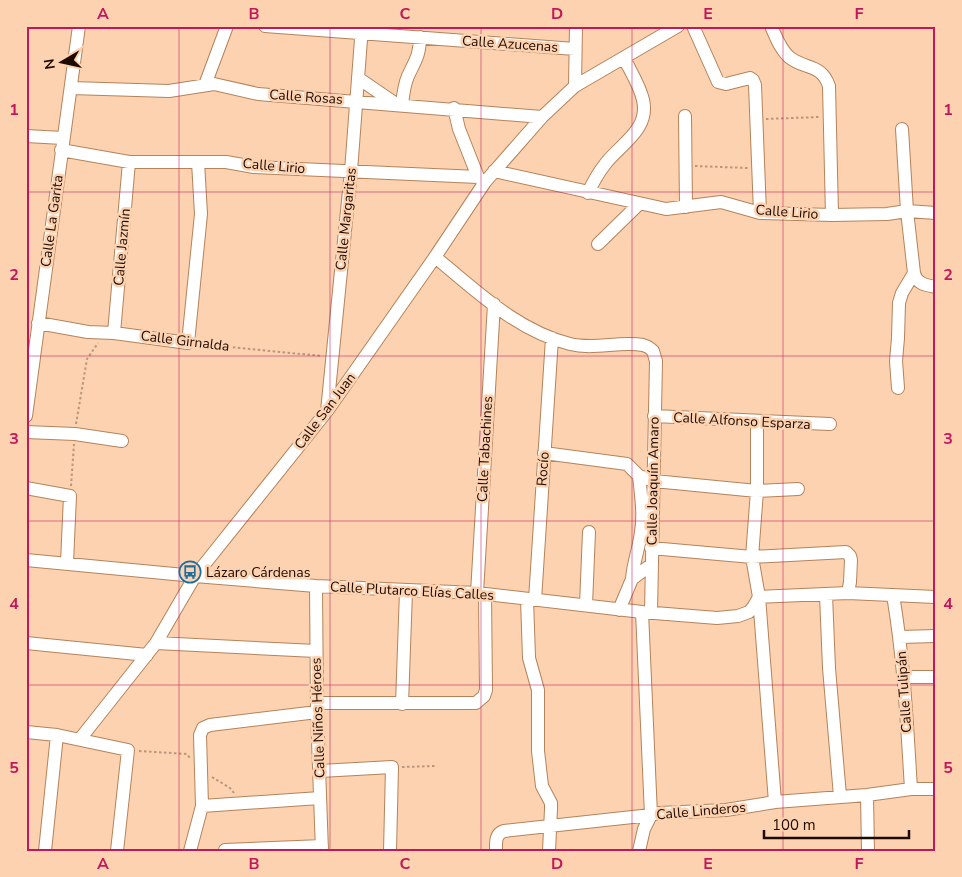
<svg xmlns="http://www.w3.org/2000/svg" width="962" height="877" viewBox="0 0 962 877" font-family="'Nunito Sans',sans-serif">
  <rect width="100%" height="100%" fill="#fdd2b0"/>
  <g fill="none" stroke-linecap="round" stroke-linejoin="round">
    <g stroke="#b4835a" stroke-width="14">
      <path id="minor" d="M265,26l310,23
        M693,26l25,56 8,2 24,-6 3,2 2,5 5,128
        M771,26c5,11 9,23 18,31 16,13 32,6 40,29l3,129
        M358,78l38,26
        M205,85l22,-59
        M575,86l1,-60
        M71,88l98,3 45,-7 44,10 284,23
        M402,105c1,-10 2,-20 6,-29 7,-15 12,-21 12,-39
        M454,108l5,21 19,48
        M685,116l1,91
        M902,129l5,82 7,62c3,11 11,12 22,14
        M26,136l37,2
        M61,150l68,12h97l28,5 224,10 7,5
        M494,171l172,38 55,-7 39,11 72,2 55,-1 20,-3 29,2
        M588,193c5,-11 10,-20 18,-30 15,-19 44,-34 37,-63 -3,-14 -12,-28 -19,-42
        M598,244l41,-40
        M435,257c42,34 82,74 135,87 24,6 49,-3 73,1 4,1 7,3 10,6l3,10 -5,251
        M38,323l50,9 26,1 74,10 13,-129 -3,-52
        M114,333l15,-171
        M898,388l-2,-27 2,-23 1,-35 3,-10 12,-20
        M327,411l24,-240 11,-145
        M26,416l53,-390
        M654,416l176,8
        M757,422v69l-5,66 7,40 16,205
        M26,432l49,2 47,7
        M544,453l83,11 12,12 15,5 103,10 41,-2
        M26,488l44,8 -3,67
        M651,548l101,9 94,-5 4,4 1,4 -1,22 -2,11
        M26,560l169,16 121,10 161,7 165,19 75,6 21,-2 11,-4 5,-6 5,-9 89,-4 87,4
        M632,579c1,-16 7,-30 9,-47 3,-18 0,-37 -2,-56
        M316,586l1,126 5,139
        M477,593l17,-289
        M826,595l3,73 11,128
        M893,595c11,65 14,129 18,194
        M527,599l2,59 9,32v61l4,35 9,17v6l-2,42
        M535,600l17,-262
        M586,605l3,-73
        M619,610l13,-31 20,-15
        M900,637l36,-1
        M26,643l121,12
        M156,643l160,8
        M904,677h32
        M317,703h159l8,-7 2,-6 -1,-96
        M402,704l4,-113
        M26,732l31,3 71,15 -11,101
        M80,739l76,-96 39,-67 132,-165 108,-154 50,-75 57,-65 33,-31 103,-60
        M320,771l72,-4 -2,84
        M867,795l1,56
        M202,806l118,-8
        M225,850l97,-4
        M45,851l12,-116
        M190,851l12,-45 -2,-71 3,-7 7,-3 107,-13
        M496,851c0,-9 -1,-17 8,-20l147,-16 8,-2 67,-3 49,-8 92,-7 44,-6h25
        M639,851l5,-22 7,-14 -9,-203"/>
    </g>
    <path stroke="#b9967b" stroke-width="2" stroke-dasharray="2.5 2.5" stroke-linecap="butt" d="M766,119l53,-2
      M695,166l53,2
      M198,344l124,12
      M76,424l11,-65 11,-16
      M71,486l3,-42
      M139,751l48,3 3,4
      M402,767l34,-1
      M212,777l18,11 4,5"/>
    <use href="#minor" stroke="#fff" stroke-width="12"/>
  </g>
  <path fill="none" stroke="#c2185b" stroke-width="1" stroke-opacity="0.55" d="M179,26v825M330,26v825M481,26v825M632,26v825M783,26v825M26,192h910M26,356h910M26,521h910M26,685h910"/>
  <defs>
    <g id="bus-ring" transform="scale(1.125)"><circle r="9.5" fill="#fdd2b0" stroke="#1b6e9f" stroke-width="1.5"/><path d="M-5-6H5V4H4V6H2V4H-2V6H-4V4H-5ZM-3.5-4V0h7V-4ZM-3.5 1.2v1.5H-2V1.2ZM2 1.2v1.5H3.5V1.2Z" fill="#1b6e9f"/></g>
  </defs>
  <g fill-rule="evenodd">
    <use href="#bus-ring" x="190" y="572"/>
  </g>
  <g text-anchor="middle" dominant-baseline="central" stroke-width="5" stroke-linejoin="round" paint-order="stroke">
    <g font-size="14" fill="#1d0b00" stroke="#fdd2b0">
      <text transform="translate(510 44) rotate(4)">Calle Azucenas</text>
      <text transform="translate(306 97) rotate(4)">Calle Rosas</text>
      <text transform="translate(274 166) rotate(5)">Calle Lirio</text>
      <text transform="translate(787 212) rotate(4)">Calle Lirio</text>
      <text transform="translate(346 219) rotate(-84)">Calle Margaritas</text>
      <text transform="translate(52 221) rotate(-82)">Calle La Garita</text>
      <text transform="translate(122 247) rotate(-85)">Calle Jazmín</text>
      <text transform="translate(185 341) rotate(7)">Calle Girnalda</text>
      <text transform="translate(325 411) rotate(-53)">Calle San Juan</text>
      <text transform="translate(742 421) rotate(3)">Calle Alfonso Esparza</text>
      <text transform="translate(485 449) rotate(-87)">Calle Tabachines</text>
      <text transform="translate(543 469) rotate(-86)">Rocío</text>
      <text transform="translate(653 481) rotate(-89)">Calle Joaquín Amaro</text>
      <text transform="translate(412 591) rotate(3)">Calle Plutarco Elías Calles</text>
      <text transform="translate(904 692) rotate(-94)">Calle Tulipán</text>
      <text transform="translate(318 718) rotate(-92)">Calle Niños Héroes</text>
      <text transform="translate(701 811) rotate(-5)">Calle Linderos</text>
    </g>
    <g font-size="14" fill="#1d0b00" stroke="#fdd2b0" text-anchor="start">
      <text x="206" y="572">Lázaro Cárdenas</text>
    </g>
  </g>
  <rect width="962" height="877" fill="none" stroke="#fdd2b0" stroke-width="55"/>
  <g transform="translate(62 62) rotate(261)" stroke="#fdd2b0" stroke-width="4" paint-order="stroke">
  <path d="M0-4L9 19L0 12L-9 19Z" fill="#1d0b00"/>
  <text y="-8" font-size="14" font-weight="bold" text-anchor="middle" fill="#1d0b00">N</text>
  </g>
  <path d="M764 830v8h145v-8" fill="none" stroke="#1d0b00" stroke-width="2.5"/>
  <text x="772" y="830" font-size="15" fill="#1d0b00" stroke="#fdd2b0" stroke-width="4" paint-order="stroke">100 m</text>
  <rect x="28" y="28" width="906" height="822" fill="none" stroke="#c2185b" stroke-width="2"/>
  <g font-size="16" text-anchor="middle" font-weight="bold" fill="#c2185b">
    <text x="103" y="19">A</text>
    <text x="254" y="19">B</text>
    <text x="405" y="19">C</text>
    <text x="557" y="19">D</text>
    <text x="708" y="19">E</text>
    <text x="859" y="19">F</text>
    <text x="14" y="115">1</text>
    <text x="948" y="115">1</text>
    <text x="14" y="280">2</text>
    <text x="948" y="280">2</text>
    <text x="14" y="444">3</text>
    <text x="948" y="444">3</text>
    <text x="14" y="609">4</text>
    <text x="948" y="609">4</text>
    <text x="14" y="773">5</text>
    <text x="948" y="773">5</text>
    <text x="103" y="869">A</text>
    <text x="254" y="869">B</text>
    <text x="405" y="869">C</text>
    <text x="557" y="869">D</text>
    <text x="708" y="869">E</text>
    <text x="859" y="869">F</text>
  </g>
</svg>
